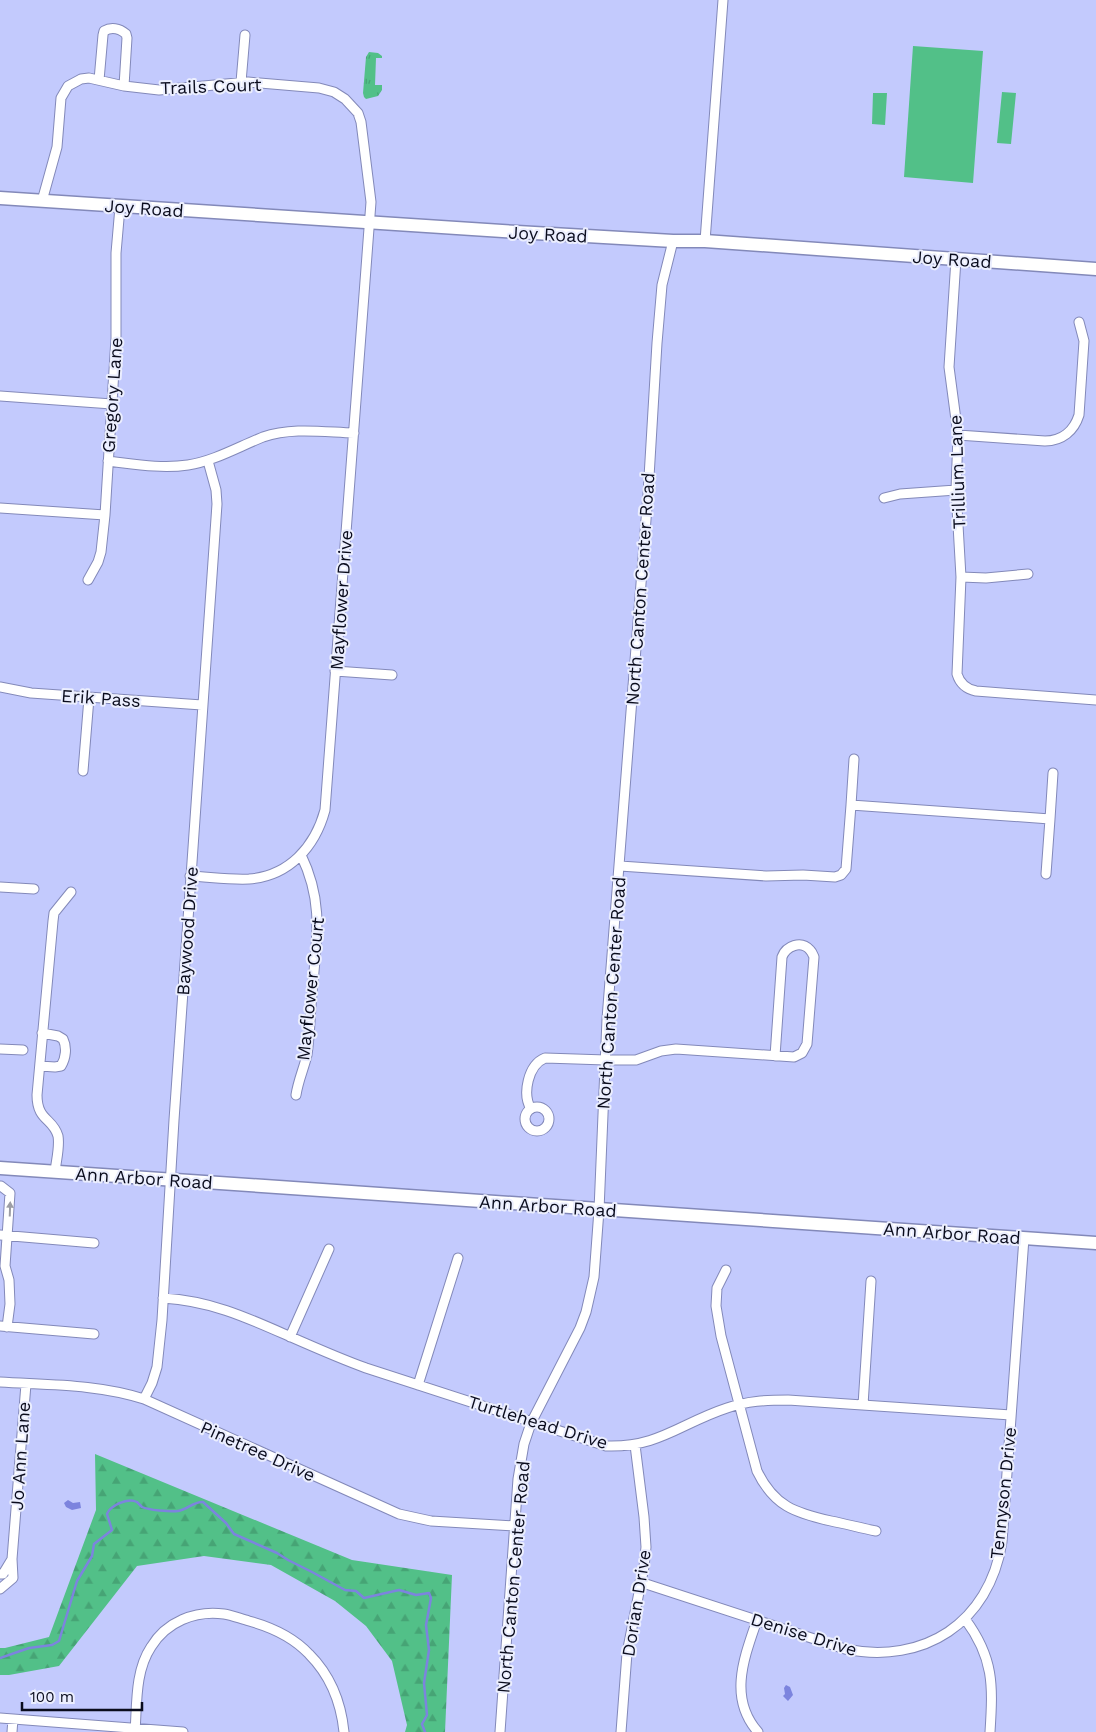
<svg xmlns="http://www.w3.org/2000/svg" width="1096" height="1732" viewBox="0 0 1096 1732" font-family="'Work Sans',sans-serif">
  <defs>
    <pattern id="grass-tufts" width="24" height="20" patternUnits="userSpaceOnUse" patternTransform="scale(1.25)"><rect width="24" height="20" fill="#52c088"/><path d="M3 7l-1-3M5 7V3M7 7l1-3M15 17l-1-3M17 17v-4M19 17l1-3" fill="none" stroke="#46a475"/></pattern>
    <pattern id="forest-firs" width="22" height="20" patternUnits="userSpaceOnUse" patternTransform="scale(1.25)"><rect width="22" height="20" fill="#52c088"/><path d="M5 1l3.5 6h-7zM16 11l3.5 6h-7z" fill="#46a475"/></pattern>
  </defs>
  <rect width="100%" height="100%" fill="#c3cafd"/>
  <path fill="url(#grass-tufts)" d="M369,52l9,1 4,3v2h-6l-1,27h7v5l-4,6 -12,3 -2,-2 -1,-4 3,-36z"/>
  <path fill="url(#forest-firs)" d="M95,1454l257,106 100,15 -7,157h-40l2,-7 -15,-64 -26,-35 -31,-25 -64,-36 -67,-9 -67,10 -78,100 -50,9h-9v-27h5l44,-11 47,-127z"/>
  <path fill="#52c088" d="M913,46l70,5 -10,132 -69,-6z
    M1002,92l14,1 -5,51 -14,-1z
    M873,93h14l-2,32 -13,-1z"/>
  <path fill="#7c84de" d="M68,1500l5,3 7,-1 1,6 -9,2 -6,-3 -2,-4z
    M786,1685l4,2 3,8 -5,6 -5,-5 2,-2 -1,-6z"/>
  <g fill="none" stroke-linecap="round" stroke-linejoin="round">
    <path stroke="#7c84de" stroke-width="2.5" d="M0,1658l29,-10 23,-3 7,-4 18,-60 15,-25 2,-12 18,-14 -5,-16c3,-8 20,-17 30,-12 0,0 5,5 5,5 6,3 29,5 36,4 9,-1 16,-10 25,-9l23,21 8,11 43,19 11,7 24,12 33,18 11,1 8,7 35,-8 17,5 13,-2 2,5 -5,27 3,25 -5,33 3,32 -5,9 3,8"/>
    <g stroke="#8389b9" stroke-width="11">
      <path id="street" d="M99,80l4,-45 1,-4c7,-4 15,-3 22,3l1,4 -3,48
        M241,82l4,-47
        M42,201l15,-54 4,-49 7,-12 13,-7 8,-1 35,8 35,4 89,-8 71,6 15,4 11,7 13,14 3,9 10,80 -46,608c-10,37 -36,66 -76,69 -19,1 -39,-2 -59,-3
        M705,241l18,-241
        M956,259l-7,108 9,68 -2,55 5,87 -4,97c3,10 9,15 19,17l120,9
        M0,396l112,8
        M958,435l87,6c17,0 29,-10 34,-26l5,-74 -5,-19
        M108,461c26,3 53,8 80,4 26,-4 50,-18 75,-28 29,-10 60,-5 91,-4
        M884,498l16,-4 56,-4
        M0,508l105,7
        M961,577l25,1 42,-4
        M88,580l10,-18 3,-10 4,-37 11,-177v-85l4,-46
        M335,671l57,4
        M0,687l31,6 171,12
        M83,771l6,-73
        M851,805l3,-46
        M1050,819l3,-46
        M620,866l146,10 37,-1 32,2 6,-2 5,-6 5,-64 199,14 -4,55
        M0,887l34,2
        M0,1049l23,1
        M40,1066l15,1 6,-1c5,-8 6,-19 2,-27l-5,-3 -16,-3
        M296,1095c2,-14 8,-27 11,-40 3,-20 3,-41 5,-61 4,-52 13,-90 -11,-139
        M525 1119a12 12 0 1 1 24 0a12 12 0 1 1-24 0Z
        M531,1109c-9,-15 -3,-44 14,-51l61,2h30l25,-9 15,-2 118,8 8,-4 5,-9 7,-87c-1,-2 -2,-5 -4,-7 -9,-10 -24,-4 -28,7l-7,99
        M55,1172c1,-11 5,-25 3,-36 -5,-18 -21,-15 -21,-41l16,-174 1,-8 17,-21
        M1,1186l9,7 -5,73 4,14 1,24 -3,23
        M0,1235l94,8
        M726,1270l-9,18 -1,18 5,30 36,135c17,35 38,42 74,50 15,3 30,7 45,10
        M163,1298c49,3 85,20 128,39 25,11 50,22 75,31l240,78c52,2 75,-23 121,-38 20,-7 39,-8 61,-8l223,15
        M0,1326l94,8
        M290,1337l39,-88
        M0,1382c48,3 98,2 144,17l255,115 32,7 84,5
        M418,1385l40,-127
        M144,1399l8,-16 5,-16 5,-47 12,-200 43,-616 -1,-14 -8,-29
        M863,1405l8,-124
        M0,1574h3l9,-15
        M640,1582l205,67c79,16 144,-26 157,-107l22,-304
        M0,1589l13,-11 -1,-19 14,-175
        M965,1619c29,39 28,66 25,113
        M757,1620c-13,38 -29,78 1,112
        M0,1718l183,14
        M12,1732l1,-13
        M135,1732c2,-28 0,-61 16,-85 15,-25 44,-37 73,-33 8,1 17,5 25,7 22,6 44,16 60,33 21,21 32,48 35,78
        M500,1732l18,-253 6,-35 7,-21 49,-95 6,-16 8,-35 5,-67 8,-191 41,-525 9,-151 5,-58 11,-44
        M621,1732l6,-79 17,-86 2,-20 -2,-30 -9,-72"/>
    </g>
    <g stroke="#8389b9" stroke-width="15">
      <path id="secondary" d="M0,198l517,34 156,9h32l391,28
        M0,1168l1096,75"/>
    </g>
    <use href="#street" stroke="#fff" stroke-width="9"/>
    <use href="#secondary" stroke="#fff" stroke-width="12"/>
  </g>
  <defs><path id="oneway-solid" d="M-6-.8H1V-3.2L6.5 0L1 3.2V.8H-6Z" transform="scale(1.25)"/></defs>
  <use fill="#9d9ea5" href="#oneway-solid" transform="translate(10 1209) rotate(-88)"/>
  <g text-anchor="middle" dominant-baseline="central" stroke-width="4" stroke-linejoin="round" paint-order="stroke">
    <g font-size="18" fill="#0a0c1d" stroke="#ebeefe">
      <text transform="translate(211 86) rotate(-2)">Trails Court</text>
      <text transform="translate(144 208) rotate(4)">Joy Road</text>
      <text transform="translate(548 234) rotate(3)">Joy Road</text>
      <text transform="translate(952 259) rotate(4)">Joy Road</text>
      <text transform="translate(112 395) rotate(-86)">Gregory Lane</text>
      <text transform="translate(957 472) rotate(-92)">Trillium Lane</text>
      <text transform="translate(640 589) rotate(-86)">North Canton Center Road</text>
      <text transform="translate(341 600) rotate(-86)">Mayflower Drive</text>
      <text transform="translate(101 698) rotate(4)">Erik Pass</text>
      <text transform="translate(187 931) rotate(-86)">Baywood Drive</text>
      <text transform="translate(310 989) rotate(-84)">Mayflower Court</text>
      <text transform="translate(611 993) rotate(-86)">North Canton Center Road</text>
      <text transform="translate(144 1178) rotate(4)">Ann Arbor Road</text>
      <text transform="translate(548 1206) rotate(4)">Ann Arbor Road</text>
      <text transform="translate(952 1233) rotate(4)">Ann Arbor Road</text>
      <text transform="translate(538 1422) rotate(17)">Turtlehead Drive</text>
      <text transform="translate(258 1451) rotate(24)">Pinetree Drive</text>
      <text transform="translate(20 1456) rotate(-86)">Jo Ann Lane</text>
      <text transform="translate(1003 1493) rotate(-84)">Tennyson Drive</text>
      <text transform="translate(513 1577) rotate(-85)">North Canton Center Road</text>
      <text transform="translate(636 1603) rotate(-81)">Dorian Drive</text>
      <text transform="translate(804 1634) rotate(17)">Denise Drive</text>
    </g>
  </g>
  <path d="M22 1702v8h120v-8" fill="none" stroke="#0a0c1d" stroke-width="2.5"/>
  <text x="30" y="1702" font-size="15" fill="#0a0c1d" stroke="#ebeefe" stroke-width="4" paint-order="stroke">100 m</text>
</svg>
